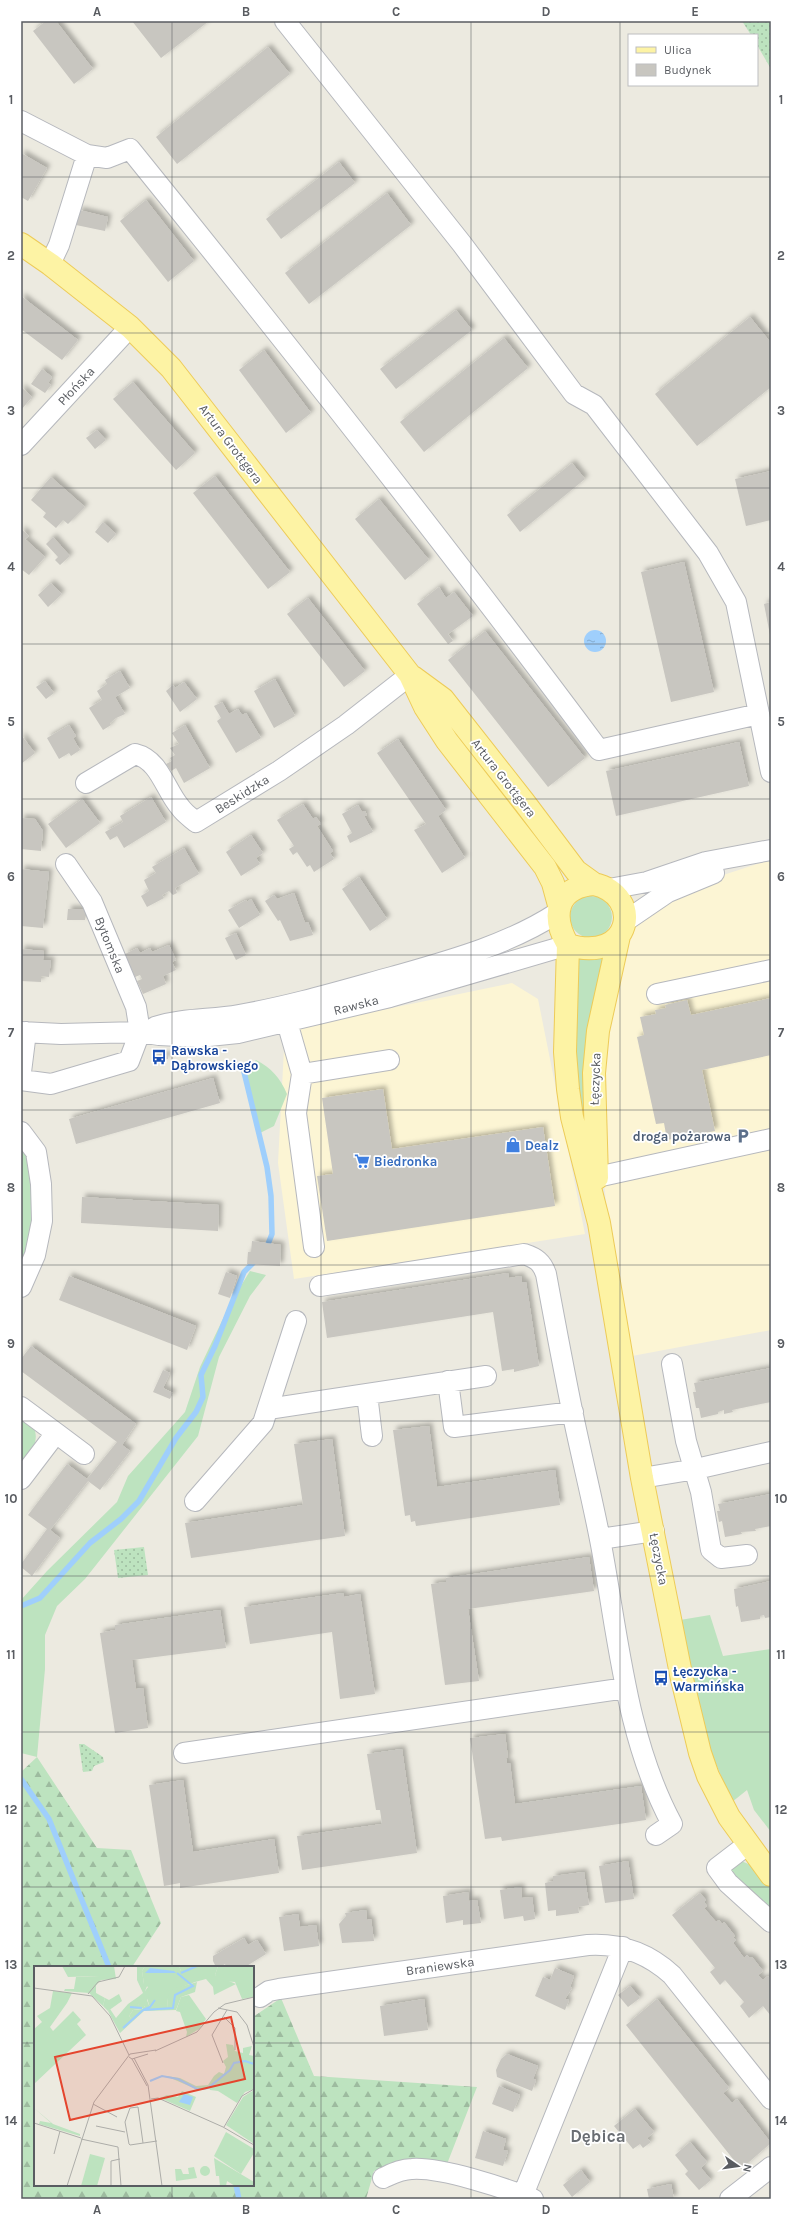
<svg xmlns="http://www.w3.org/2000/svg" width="792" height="2220" viewBox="0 0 792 2220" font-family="Karla,sans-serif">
  <defs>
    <pattern id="forest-firs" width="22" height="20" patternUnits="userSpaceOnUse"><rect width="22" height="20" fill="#bde3bf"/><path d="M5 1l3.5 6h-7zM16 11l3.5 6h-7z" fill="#9dbb9f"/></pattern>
    <pattern id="park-dots" width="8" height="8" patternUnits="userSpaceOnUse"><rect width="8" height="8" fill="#bde3bf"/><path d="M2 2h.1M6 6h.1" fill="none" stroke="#9dbb9f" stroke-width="1.8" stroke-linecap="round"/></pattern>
    <pattern id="water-ripples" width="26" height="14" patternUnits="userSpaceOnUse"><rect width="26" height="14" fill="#9fcffc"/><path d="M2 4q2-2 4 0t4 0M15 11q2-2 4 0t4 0" fill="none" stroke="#85abcf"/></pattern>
    <filter id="shadow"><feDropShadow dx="3.5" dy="-3.5" stdDeviation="2" flood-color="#0004"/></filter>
  </defs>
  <rect width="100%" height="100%" fill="#eceae0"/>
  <path fill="#fcf5d4" d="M766,861l5,1v468l-139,26 -25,-143 -6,-62 -2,-78 31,-138 11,-17 73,-40z
    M512,983l26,16 47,235 -291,45 -16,-116 7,-133z"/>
  <path fill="#bde3bf" d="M570 917a21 21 0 1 1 42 0a21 21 0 1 1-42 0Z
    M606,954l-16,197 -14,-48 -1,-147z
    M256,1060c15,8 24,17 31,34l-13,32 -14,7 -16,-61z
    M21,1145l5,3 9,61 -14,63z
    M250,1271l16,4 -16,21 -31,61 -21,79 -113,143 -28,27 -12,29v34l-8,88 -16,-4v-153l26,-29 70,-69 11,-26 57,-64 15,-45 31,-65z
    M21,1414c24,17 15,33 0,53z
    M710,1615l13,41 48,-7v183l-17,-22 -7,-20 -15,12 -26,-62 -26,-120z
    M741,1861l10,4 20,24v24l-41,-41 1,-6z"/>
  <path fill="url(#forest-firs)" d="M37,1757l60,91 34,2 30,73 -29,44h-97v218h218v-168l28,-19 33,78 163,11 -30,77 -50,-1 -23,8 -8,28h-345v-427z"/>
  <path fill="url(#park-dots)" d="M742,21h29v48l-14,-24v-10h-6z
    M144,1547l4,28 -30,3 -4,-28z
    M79,1744h5l19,13 1,5 -10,4 -2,5 -9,1z"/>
  <path fill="url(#water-ripples)" d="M584 641a11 11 0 1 1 22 0a11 11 0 1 1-22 0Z"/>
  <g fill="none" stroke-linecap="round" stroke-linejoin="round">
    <path stroke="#9fcffc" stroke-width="5.5" d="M244,1072l23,95 4,29 1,38 -6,15
      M21,1606l19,-8 50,-55 31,-24 18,-18 37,-63 20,-26 7,-15 -2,-22 14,-29 29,-74 12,-12
      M21,1779l28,40 60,148
      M236,2185l3,14"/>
  </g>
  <path fill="#c8c6c0" filter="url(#shadow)" d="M46,21h10l37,48 -19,15 -41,-53z
    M132,21h77l-48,37z
    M268,47l22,27 -113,90 -21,-27z
    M21,153l26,15 -19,33 -7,-4z
    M339,162l16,21 -74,56 -15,-20z
    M387,193l24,32 -102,79 -24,-31z
    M146,200l48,61 -26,21 -48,-61z
    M79,210l29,7 -3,14 -29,-6z
    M21,296l57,44 -16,20 -41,-31z
    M456,310l16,20 -76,59 -16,-20z
    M750,317l21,26v44l-74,59 -42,-52z
    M504,338l24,30 -104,84 -24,-30z
    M264,350l47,63 -25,20 -47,-63z
    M42,369l10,8 -4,6 3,2 -6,8 -14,-9z
    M133,382l62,71 -19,17 -63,-71z
    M21,387l11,10 -11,13z
    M97,430l9,10 -11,9 -9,-11z
    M572,463l13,16 -65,53 -13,-17z
    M771,471v49l-25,6 -11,-47z
    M215,476l75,96 -22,17 -75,-96z
    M51,477l34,30 -17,17 -5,-4 -7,8 -13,-11 3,-4 -15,-13z
    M379,499l50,61 -24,20 -50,-61z
    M103,522l13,12 -8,9 -13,-11z
    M21,529l8,7 -4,3 20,18 -16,18 -8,-6z
    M53,537l17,19 -10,9 -5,-5 3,-3 -12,-13z
    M684,562l30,130 -43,10 -30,-130z
    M51,583l11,11 -14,13 -10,-12z
    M439,587l7,11 8,-6 19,24 -25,18 5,7 -5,3 -31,-40z
    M308,598l57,73 -21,16 -57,-73z
    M771,602v33h-1l-6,-31z
    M485,631l100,127 -37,29 -100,-127z
    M120,671l10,17 -15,9 10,17 -9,4 -6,5 1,2 -8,5 -14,-22 13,-8 -5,-9 10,-7 -2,-4z
    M275,679l20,37 -21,12 -20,-37z
    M45,681l9,12 -8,6 -10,-12z
    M184,682l13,17 -17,13 -14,-21 7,-6 2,3z
    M222,702l7,12 9,-5 4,6 4,-2 15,25 -25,15 -19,-32 4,-3 -7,-12z
    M69,725l7,11 -3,2 7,12 -9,6 -2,-3 -10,6 -12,-21z
    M185,725l25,43 -26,15 -8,-15 -5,3 -5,-7 6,-3 -2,-3 5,-3 -5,-7 9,-4 -7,-11z
    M21,735l14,18 -14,11z
    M398,739l48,71 -8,6 27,42 -23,15 -28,-43 12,-6 -49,-71z
    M739,742l10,44 -133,30 -10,-45z
    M151,797l15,25 -42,26 -7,-12 -7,4 -5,-8 18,-10 -3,-6z
    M82,799l18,24 -34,25 -18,-24z
    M303,804l10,15 3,-2 5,7 -4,2 16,25 -3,2 4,6 -20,13 -4,-7 -3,2 -10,-15 -4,3 -4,-6 5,-3 -17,-26z
    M358,805l4,7 3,-1 2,4 -3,1 9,16 -23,11 -3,-7 5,-3 -10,-19z
    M21,818l14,1 8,12 -2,20 -20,-2z
    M251,835l12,18 -7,5 4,6 -19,12 -15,-24z
    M184,848l15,26 -24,14 2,5 -4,2 -4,-4 -7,4 2,3 -17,9 -6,-11 8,-5 -5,-11 12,-7 -4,-6z
    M21,869l28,3 -6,56 -22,-2z
    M359,877l28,42 -17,12 -28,-42z
    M294,893l11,30 3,-1 5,13 -23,6 -10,-21 -2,1 -13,-20 9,-6 3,4z
    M251,899l9,16 -21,13 -11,-18 18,-10 1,2z
    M68,909h17v11h-18z
    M236,933l10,22 -10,5 -11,-22z
    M169,945l7,15 -4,2 4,8 -13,6 3,8 -23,10 -6,-13 5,-2 -2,-4 -5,2 -10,-23 12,-6 3,5 10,-5 2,4z
    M21,949l23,2 -1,9h8l-2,17 -8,-1v6l-20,-1z
    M771,998v57l-69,15 13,61 -48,9 -3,-17 -8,1 -19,-87 7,-2 -4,-18 16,-3 -1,-4 11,-2 -1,-3 22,-5 4,15z
    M168,1055v4l-15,1v-4z
    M213,1078l7,25 -144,41 -7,-25z
    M383,1089l9,60 151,-22 12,79 -228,35 -10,-65 16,-2 -11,-76z
    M82,1197l137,8 -1,26 -137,-8z
    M252,1241l29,4 -1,21 -33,-2 1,-12h3z
    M226,1272l11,4 -7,22 -12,-4z
    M508,1273l1,5 12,-2 1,6h4l13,84 -25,6v-3l-12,2 -9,-59 -166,26 -5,-36z
    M69,1276l127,50 -9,24 -128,-50z
    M31,1346l105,78 -14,21 8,6 -30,39 -12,-9 -38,49 10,8 -28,38 -11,-9v-3l26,-35 -19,-14 39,-51 20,15 30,-37 -96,-71v-12z
    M771,1368v34l-39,8 1,2 -9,2v-4l-6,2v2l-17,4 -2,-10h-3l-3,-16h3l-2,-9z
    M163,1370l7,3 -7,15 10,5 -3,6 -17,-7z
    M429,1426l8,61 118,-17 5,35 -144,21 -1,-5 -4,1 -1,-7 -5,1 -12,-86z
    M332,1439l13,97 -154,22 -6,-35 118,-18 -9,-61z
    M771,1494v32l-16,3 1,2 -15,1 1,2 -17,3 -3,-16 -3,1 -2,-11h3l-2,-7z
    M589,1557l5,34 -126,18 11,72 -34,4 -14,-101 15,-2v-4z
    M771,1581v36l-6,1 -1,-3 -4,1v3l-19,3 -3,-16 -2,1 -2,-18z
    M343,1593l1,4 16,-3 15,100 -35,5 -8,-67 -82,12 -6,-37z
    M220,1610l6,38 -94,12 4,29 7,-1 5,40 -33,5 -15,-100 15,-3v-5z
    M505,1734l3,24h-2l1,5h3l5,41 126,-18 5,34 -144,21 -1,-4 -16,2 -15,-101z
    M402,1749l15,104 -115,17 -5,-34 85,-12 -2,-14h-4l-9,-56z
    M183,1780l10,72 81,-13 5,34 -99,15v-5l-16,3 -15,-101z
    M628,1861l6,38 -29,4 -6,-37z
    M584,1872l5,33 -11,2 1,6 -23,3v-6l-8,1 -3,-28 8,-2v-5z
    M521,1887l1,11 10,-1 3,22 -11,2 -1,-5 -19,3 -4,-29z
    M468,1892l1,9 8,-1 4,23 -18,2v-5l-17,3 -3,-27z
    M700,1893l6,7 -2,2 3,4 -3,2 12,14 3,-2 3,4 2,-2 11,14 -2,1 3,3 -3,3 11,15 3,-3 3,3 2,-1 11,14 -5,4 5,5 5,-4 3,4v36l-8,-10 -14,12 -9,-12 4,-4 -19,-22 -5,5 -10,-13 5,-4 -43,-53z
    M366,1910l1,10 4,-1 3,22 -32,2 -3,-19 7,-8 -1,-3z
    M298,1914l2,13 16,-2 3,21 -35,5 -5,-34z
    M244,1938l4,7 9,-5 9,14 -21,13h-19l-1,-3 -5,3 -5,-2 -2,-4v-5z
    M555,1968l19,8 -4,11 2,1 -7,11 4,1 -4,10 -30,-14 8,-19 7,3z
    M630,1986l10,12 -12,9 -10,-12z
    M424,1999l4,31 -44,6 -4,-30z
    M657,1999l72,89 -6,5 9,10 5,-4 34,44 -30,26 -115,-144z
    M507,2054l31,12 -5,13 3,1 -4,11 -35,-14 -1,-7 5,-11z
    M499,2086l21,9 -7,17 -21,-8z
    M635,2109l19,23 -7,6 4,4 -8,6 -3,-4 -7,5 -19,-23z
    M483,2131l23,8 -3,11 5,1 -5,15 -28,-8z
    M690,2142l17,20 -6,6 10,12 -12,10 -14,-16 3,-3 -13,-16z
    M581,2170l9,12 -18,15 -9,-12z
    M671,2184l3,15h-25l-2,-10z"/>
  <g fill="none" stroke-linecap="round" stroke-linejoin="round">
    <g stroke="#b6b8bd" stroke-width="22">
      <path id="minor" d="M285,21l177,223 112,150 20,11 114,148 28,49 35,170
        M21,121l66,34 20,3 23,-9c160,198 317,397 469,601l160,-36
        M50,264l9,-19 28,-90
        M21,445l109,-118
        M86,783l49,-29c25,6 30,36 45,53 4,6 10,10 16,15l83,-51 67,-46 64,-50
        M66,864l26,38 44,105 4,25
        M609,889l38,-7 59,-20 65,-12
        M624,922l44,-30 46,-19
        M657,994l114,-24
        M287,1022l15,52 -6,39 18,134
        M155,1027c27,-9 57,-7 84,-12 52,-9 102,-24 153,-38 56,-16 116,-32 165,-64
        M21,1032l40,2 79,-2 19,3 40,2 39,-4 152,-36 178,-52
        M21,1072l5,-40
        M302,1074l87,-14
        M21,1080l30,4 78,-23 11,-29
        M21,1132l15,20 5,32 1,37 -7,34 -14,32
        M597,1177l174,-38
        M320,1286l204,-32c12,4 18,8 22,20 9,49 18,97 28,146 9,43 20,86 28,130 17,93 25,190 70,274l-16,11
        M672,1364l14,77 15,51 10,58 10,8 26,-3
        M448,1381l6,46 119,-15
        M367,1394l5,42
        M21,1407l35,26 -35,46
        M268,1409l218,-33
        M56,1433l28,21
        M642,1478l54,-9 75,-17
        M195,1501l68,-78 33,-102
        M600,1539l54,-8
        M184,1753l442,-65
        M747,1845l-30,23 11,15 43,39
        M260,1997l9,-6 10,-2 309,-44c33,-2 60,8 84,30l99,124
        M383,2178c9,-4 18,-9 29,-9 30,-2 92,19 121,30
        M523,2195l100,-248
        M730,2199l41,-32"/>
    </g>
    <g stroke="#edcb58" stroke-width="24">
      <path id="major" d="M21,244l29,20 80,63 41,41 239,307 15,32 22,34 98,126 8,16 6,22
        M413,677l30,22 81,103 52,69 18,13
        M594,884c50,11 38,80 -26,61 -17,-29 -12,-58 26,-61z
        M568,945l-3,107 3,37 4,28 27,106 43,255 40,201 18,74 8,23 21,41 42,58
        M597,1178l-3,-105 4,-42 21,-95"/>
    </g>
    <use href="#minor" stroke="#fff" stroke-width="20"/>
    <use href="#major" stroke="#fdf3a4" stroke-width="22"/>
  </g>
  <path fill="none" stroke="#595c61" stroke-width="1" stroke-opacity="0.55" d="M172,21v1946M321,21v2178M471,21v2178M620,21v2178M21,177h750M21,333h750M21,488h750M21,644h750M21,799h750M21,955h750M21,1110h750M21,1265h750M21,1421h750M21,1576h750M21,1732h750M21,1887h750M21,2043h14M253,2043h518M172,2185v14"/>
  <defs>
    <g id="bus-bare" transform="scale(1.2)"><path d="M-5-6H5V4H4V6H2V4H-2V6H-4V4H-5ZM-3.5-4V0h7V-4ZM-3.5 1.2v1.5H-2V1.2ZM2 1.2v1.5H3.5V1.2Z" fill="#1a4fb4" stroke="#fff" stroke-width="2.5" paint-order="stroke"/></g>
    <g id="parking-bare" transform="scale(1.2)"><path d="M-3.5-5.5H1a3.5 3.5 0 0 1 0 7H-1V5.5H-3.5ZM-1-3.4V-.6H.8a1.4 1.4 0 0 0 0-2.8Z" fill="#5c6f8a" stroke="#fff" stroke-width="2.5" paint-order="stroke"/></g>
    <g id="shop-bare" transform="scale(1.2)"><path d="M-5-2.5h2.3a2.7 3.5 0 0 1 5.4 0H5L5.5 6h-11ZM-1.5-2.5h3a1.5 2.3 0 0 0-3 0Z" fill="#3f7fe0" stroke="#fff" stroke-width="2.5" paint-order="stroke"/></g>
    <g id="supermarket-bare" transform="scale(1.2)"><path d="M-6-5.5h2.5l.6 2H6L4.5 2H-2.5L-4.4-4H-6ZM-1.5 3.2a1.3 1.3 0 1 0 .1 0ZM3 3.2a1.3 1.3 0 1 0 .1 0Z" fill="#3f7fe0" stroke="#fff" stroke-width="2.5" paint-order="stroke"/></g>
  </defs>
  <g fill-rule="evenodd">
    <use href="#bus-bare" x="159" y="1057"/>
    <use href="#parking-bare" x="743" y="1136"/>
    <use href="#shop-bare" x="513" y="1145"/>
    <use href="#supermarket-bare" x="362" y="1161"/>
    <use href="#bus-bare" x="661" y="1678"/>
  </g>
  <g text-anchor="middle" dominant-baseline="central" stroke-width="3.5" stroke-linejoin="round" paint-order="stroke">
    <g font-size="13" fill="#595c61" stroke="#fff">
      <text transform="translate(76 386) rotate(-47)">Płońska</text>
      <text transform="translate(231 444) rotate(53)">Artura Grottgera</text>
      <text transform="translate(504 778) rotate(52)">Artura Grottgera</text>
      <text transform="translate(242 794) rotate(-32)">Beskidzka</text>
      <text transform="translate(110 945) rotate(68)">Bytomska</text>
      <text transform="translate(356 1005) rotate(-14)">Rawska</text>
      <text transform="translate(595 1079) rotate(-88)">Łęczycka</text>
      <text transform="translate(659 1559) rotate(79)">Łęczycka</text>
      <text transform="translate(440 1966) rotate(-8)">Braniewska</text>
    </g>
    <g font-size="13" font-weight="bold" fill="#164399" stroke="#fff" text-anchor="start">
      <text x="171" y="1050">Rawska -<tspan x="171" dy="15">Dąbrowskiego</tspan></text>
      <text x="673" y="1671">Łęczycka -<tspan x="673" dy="15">Warmińska</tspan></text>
    </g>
    <g font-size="13" font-weight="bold" fill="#4e5e75" stroke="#fff" text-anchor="end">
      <text x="731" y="1136">droga pożarowa</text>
    </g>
    <g font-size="13" font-weight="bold" fill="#366cbe" stroke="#fff" text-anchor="start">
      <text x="525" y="1145">Dealz</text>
      <text x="374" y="1161">Biedronka</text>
    </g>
    <g font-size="17" font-weight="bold" fill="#6a6e73" stroke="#fff">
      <text x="598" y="2136">Dębica</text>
    </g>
  </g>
  <g transform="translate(34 1966)">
    <rect width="220" height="220" fill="#eceae0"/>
    <path d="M111,0h34l2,5 18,-5h19l-3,9 21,9 -22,11 -1,-8 -7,-8 -11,3 -18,7 -9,9 -1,10h-17l-5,-17 3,-4 -4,-3 -2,-13zM62,18v9l9,5 -2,8 -14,-13zM155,29l17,24 -7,10 -13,8 1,-5 -7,-20 -4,-1 5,-14zM104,31l1,9 6,-1 -1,3 -11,2 -4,6 4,5 -13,12 -12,-22 2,-2 6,9 12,-14zM132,110l14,2 16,8 12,-1v3l-10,2zM148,125l14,6 -6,14 -30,-13 7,-3 11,2zM0,142l19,16 27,10v2l-41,-12 1,-3 11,2zM180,192l40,24v4h-19l-8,-5 -1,5h-6l-1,-10h-3zM166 205a5 5 0 1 1 10 0a5 5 0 1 1-10 0ZM160,201l3,11 -21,3 -1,-12h6l2,5h6l-1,-6z" fill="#bde3bf"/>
    <path d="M65,0h15l2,13 -15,1 -12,13 -25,-2 1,-2h9l2,-12 23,-1zM103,0h8l-3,5 2,13h4l-3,7 5,4 -3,5 3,8h17l1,-12 5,-7 24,-7 -2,10 -14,5 -5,13 -32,1 -11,10 -4,-5 4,-6 9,-1 3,-3h-6l-2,-4 1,-5 5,-4 -6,-13zM145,0h20l-22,9 4,-4zM184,0h36v31l-12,2 -7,-17 -12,-1 -8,-6zM85,28l3,7 -14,10 -5,-5 2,-8 4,2zM192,78l7,1 2,6 8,2v-5l9,-2 -3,9 5,1v33l-9,3 -8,11 -19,-12 -8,-1 -2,-5 6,-9 5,-4 5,2 2,-7 -3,-6 5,-4zM220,124v54l-28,-19 17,-28z" fill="#bde3bf"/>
    <path d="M28,0h37v10l-31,1zM19,25l19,2 -5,10 -17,24 3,4 20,-20 8,9 -4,4 9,11 -52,49v-55l8,-7 -5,-6 13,-8zM192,166l28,17v4l-13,21 -27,-18zM56,188l15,4 -8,28h-16z" fill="#bde3bf"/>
    <path d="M116,2l24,3 2,2h-31zM150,128l9,3 -3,8 -11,-3z" fill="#9fcffc"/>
    <path fill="none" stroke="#9fcffc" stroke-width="2" d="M147,7l16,-7M96,41l12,1M109,44l7,-3 5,-7M89,62l20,-18 30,-2 2,-13 18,-9 -16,-13M116,115l12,-5 16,3 19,10h5l6,-1 22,-18 4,-7 11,-2 9,3"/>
    <path fill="none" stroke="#adada9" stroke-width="1" d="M0,22l58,8 18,20 19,39M54,28l10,-12 21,-5 6,-11M184,42l19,4 10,13 7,22M190,51l11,11v22M121,85l42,-19 17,-20 11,-8 29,-7M95,91l3,2 16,-5M100,92l14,27 14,101M98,93l15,27M189,97l-11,-28 15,-25M117,133l7,-1 65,29 31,18M59,138l24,13M0,157l47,15M62,160l29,6M190,161l18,-31 12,-7M47,173l37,8 3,39M109,177l-5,-36 -8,1 -5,14 4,22 1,1 27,-4M20,188l6,-23M33,220l27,-84 36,-48 26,-4M77,220v-25l9,-2"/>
    <path fill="#e4452e" fill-opacity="0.15" stroke="#e4452e" stroke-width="2" d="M197,51l14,62 -175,41 -15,-63z"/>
    <rect width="220" height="220" fill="none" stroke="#595c61" stroke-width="2"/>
  </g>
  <rect width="792" height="2220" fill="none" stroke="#ffffff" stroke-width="44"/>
  <rect x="628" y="34" width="130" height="52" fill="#ffffff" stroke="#bdbec0"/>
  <rect x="636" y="47" width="20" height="6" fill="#fdf3a4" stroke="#bdbec0"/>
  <text x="664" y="54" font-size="12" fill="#595c61">Ulica</text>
  <rect x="636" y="64" width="20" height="12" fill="#c8c6c0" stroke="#bdbec0"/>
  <text x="664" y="74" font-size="12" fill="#595c61">Budynek</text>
  <g transform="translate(738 2166) rotate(103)" stroke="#ffffff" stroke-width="3" paint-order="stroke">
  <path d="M0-3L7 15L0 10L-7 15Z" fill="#595c61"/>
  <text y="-6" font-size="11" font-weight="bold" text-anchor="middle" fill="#595c61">N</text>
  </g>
  <rect x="22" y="22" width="748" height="2176" fill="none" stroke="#595c61" stroke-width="1.5"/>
  <g font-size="13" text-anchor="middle" font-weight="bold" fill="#595c61">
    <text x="97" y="16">A</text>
    <text x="246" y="16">B</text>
    <text x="396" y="16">C</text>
    <text x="546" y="16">D</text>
    <text x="695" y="16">E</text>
    <text x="11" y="104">1</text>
    <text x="781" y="104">1</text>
    <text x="11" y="260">2</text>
    <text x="781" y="260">2</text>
    <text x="11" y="415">3</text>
    <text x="781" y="415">3</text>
    <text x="11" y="571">4</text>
    <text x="781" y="571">4</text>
    <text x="11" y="726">5</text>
    <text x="781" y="726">5</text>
    <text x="11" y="881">6</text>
    <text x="781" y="881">6</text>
    <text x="11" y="1037">7</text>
    <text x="781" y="1037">7</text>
    <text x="11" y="1192">8</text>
    <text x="781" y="1192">8</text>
    <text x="11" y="1348">9</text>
    <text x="781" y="1348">9</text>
    <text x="11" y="1503">10</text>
    <text x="781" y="1503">10</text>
    <text x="11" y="1659">11</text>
    <text x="781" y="1659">11</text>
    <text x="11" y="1814">12</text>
    <text x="781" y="1814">12</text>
    <text x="11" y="1969">13</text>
    <text x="781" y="1969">13</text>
    <text x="11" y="2125">14</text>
    <text x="781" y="2125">14</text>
    <text x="97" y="2214">A</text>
    <text x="246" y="2214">B</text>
    <text x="396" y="2214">C</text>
    <text x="546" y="2214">D</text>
    <text x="695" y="2214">E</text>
  </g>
</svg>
